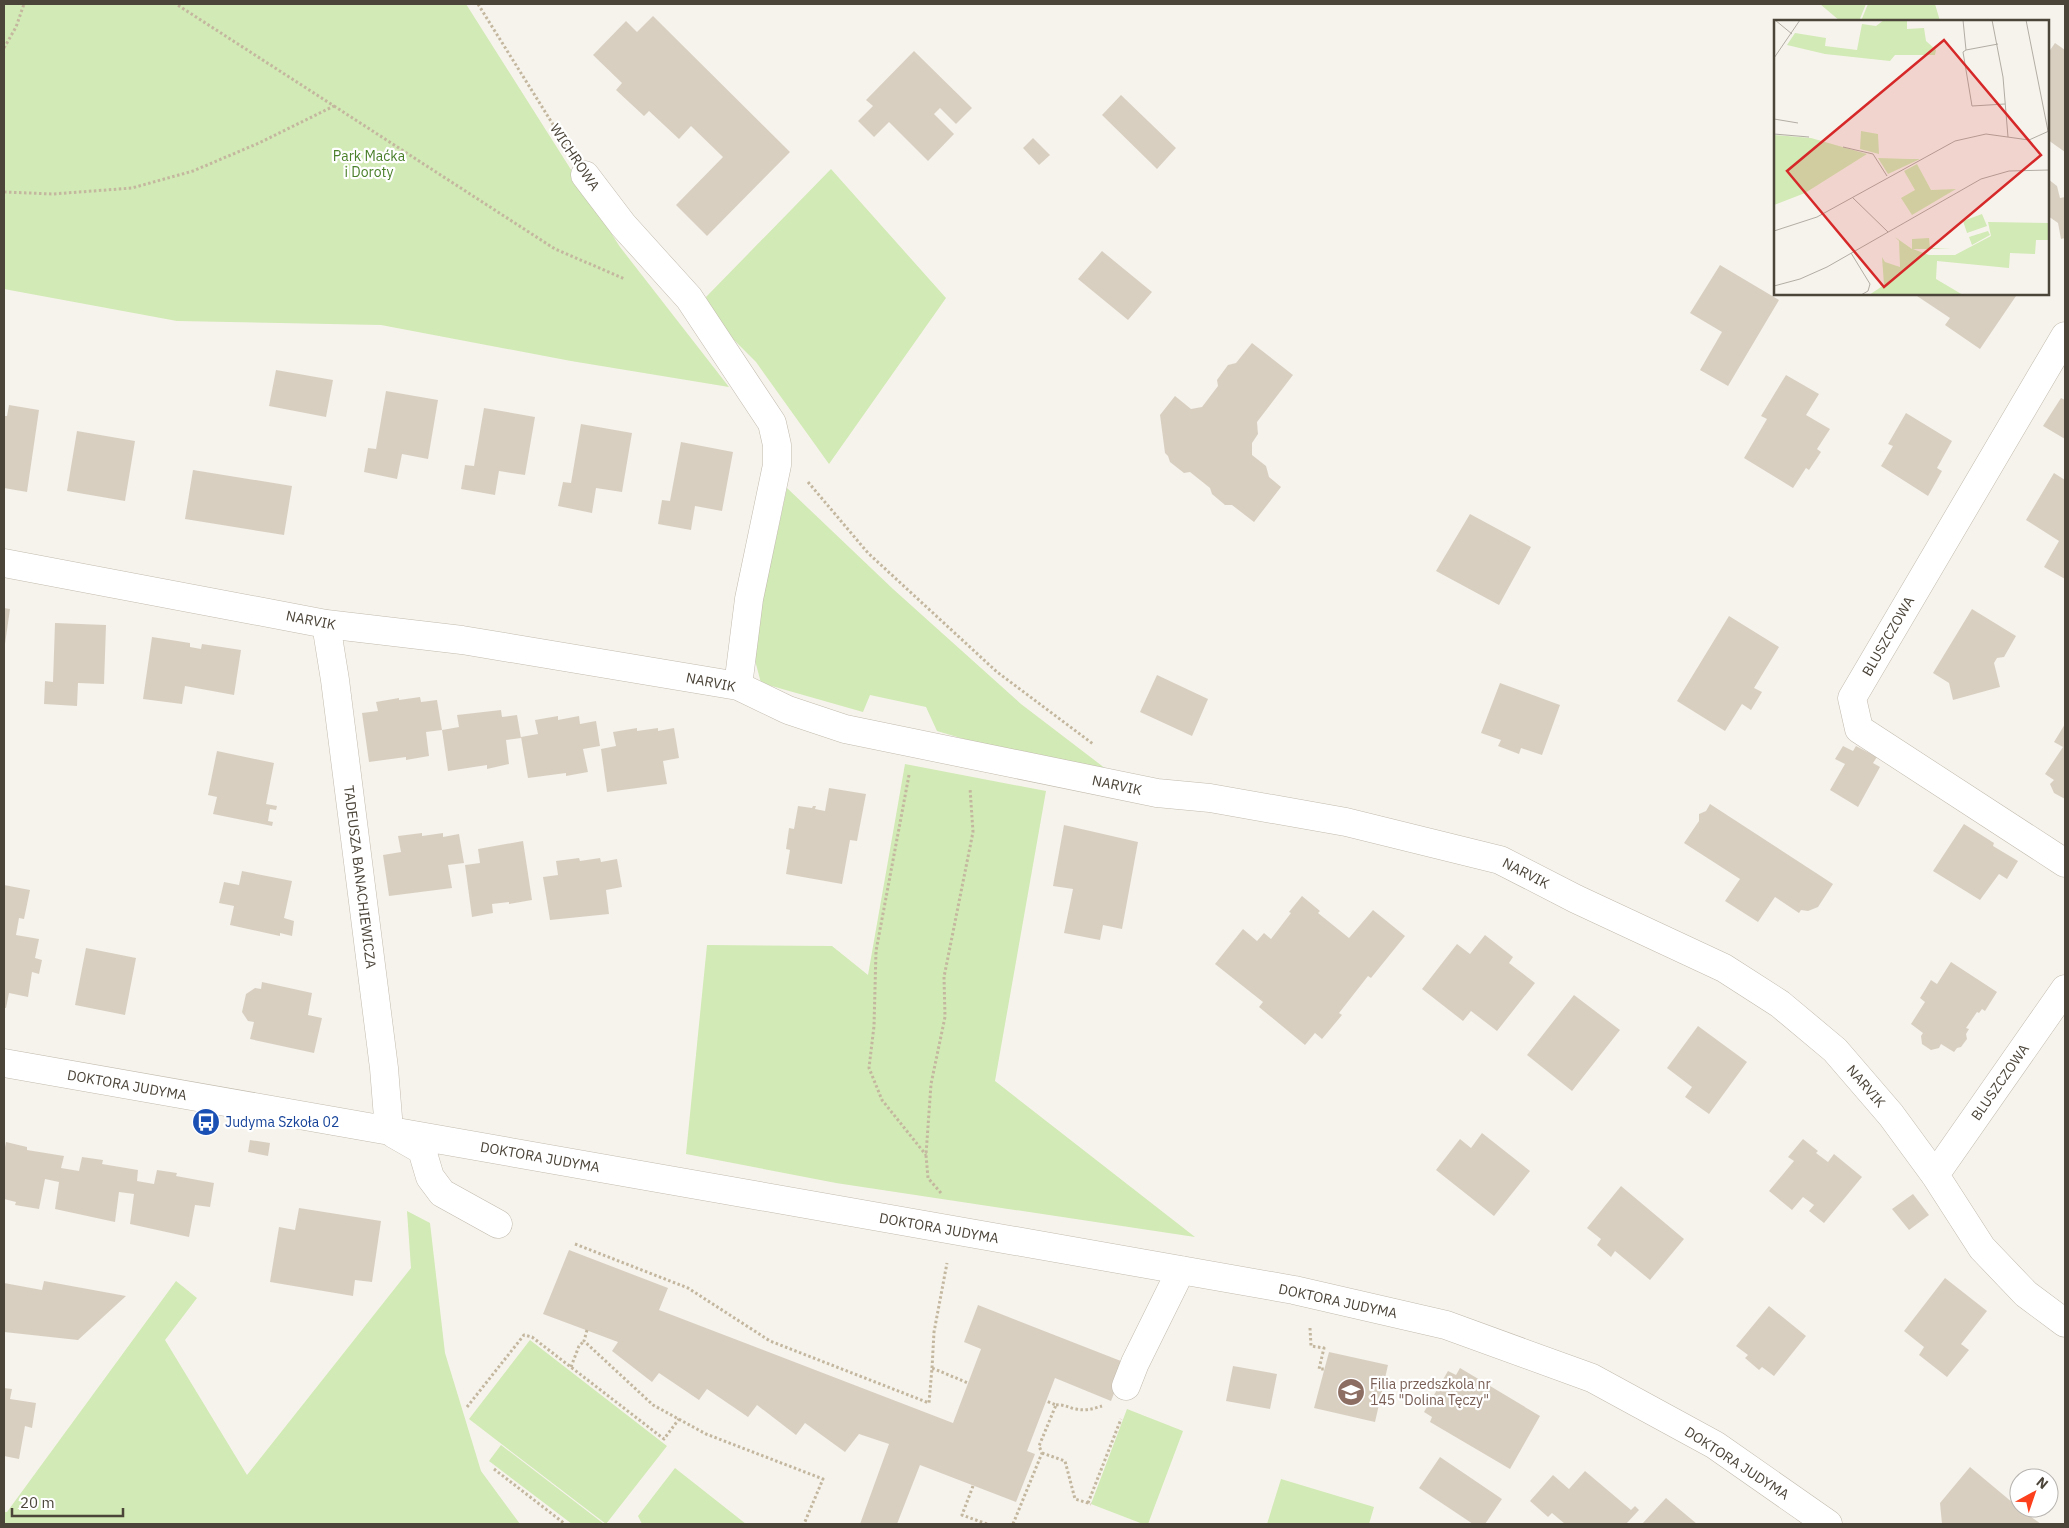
<svg xmlns="http://www.w3.org/2000/svg" width="2069" height="1528" viewBox="0 0 2069 1528" font-family="'IBM Plex Sans',sans-serif">
  <rect width="100%" height="100%" fill="#f6f3ec"/>
  <path fill="#d2eab5" d="M4,4h462l154,243 109,140 -158,-26 -190,-36 -204,-4 -173,-32z
    M1820,4h46l-7,17h-19z
    M1868,4h67l5,17h-79z
    M831,169l115,129 -117,166 -73,-102 -43,-43 -7,-22z
    M787,488l106,101 128,115 89,68 -89,-16 -84,-25 -11,-24 -56,-12 -7,17 -102,-29 -9,-34z
    M905,764l141,27 -51,290 200,156 -359,-54 -150,-29 21,-209 125,1 36,29z
    M407,1211l23,12 15,130 36,118 39,53h-516v-12h3l169,-231 21,17 -32,42 82,135 164,-207z
    M530,1340l137,106 -61,78 -137,-105z
    M1127,1409l56,22 -35,93h-5l-52,-20z
    M501,1445l103,79h-32l-83,-63z
    M675,1468l71,56h-104l-4,-8z
    M1281,1479l93,28 -5,17h-102z"/>
  <path fill="#d8cfc1" d="M653,16l137,136 -83,84 -31,-31 47,-48 -32,-31 -12,13 -30,-28 -5,5 -28,-26 6,-7 -29,-28 33,-34 11,11z
    M2055,43l10,7v102l-17,-12v-87z
    M914,51l58,57 -16,16 -16,-16 -6,6 20,20 -26,27 -39,-39 -15,15 -16,-16 15,-15 -7,-6z
    M1121,95l55,53 -19,21 -55,-54z
    M1033,138l17,17 -11,10 -16,-17z
    M2048,179l9,7 3,12 5,-1v41l-4,1 -3,-16 -10,-7z
    M1102,251l50,41 -24,28 -50,-41z
    M1720,265l59,35 -51,86 -28,-16 22,-38 -32,-19z
    M1914,294h99l3,2 -36,53 -35,-24 5,-7z
    M1252,343l41,32 -36,47 1,12 -6,9v12l14,11 3,11 12,10 -27,35 -22,-17h-7l-13,-11 -2,-6 -20,-16 -6,1 -14,-11 -2,-6 -3,-3 -5,-38 15,-19 16,13 11,-2 16,-21 -1,-6 11,-15 8,-2z
    M276,370l57,10 -7,37 -57,-11z
    M1786,375l33,19 -13,21 24,14 -13,20 4,3 -12,18 -3,-2 -13,20 -49,-30 23,-39 -6,-3z
    M386,391l52,9 -10,59 -26,-5 -5,25 -33,-7 4,-24 8,1z
    M2061,398l4,2v39l-22,-13z
    M9,405l30,5 -12,82 -23,-4v-72h3z
    M484,408l51,9 -10,58 -26,-4 -4,24 -34,-6 4,-24 9,1z
    M1906,413l46,28 -15,27 5,3 -14,25 -47,-30 12,-20 -5,-2z
    M581,424l51,9 -10,59 -26,-4 -4,25 -34,-7 5,-24 8,1z
    M77,431l58,10 -10,60 -58,-10z
    M681,442l52,10 -11,59 -27,-5 -4,24 -33,-6 4,-24 8,1z
    M193,470l99,16 -8,49 -99,-16z
    M2054,473l11,7v99l-21,-12 15,-26 -33,-21z
    M1470,514l61,33 -32,58 -63,-34z
    M4,608l6,1 -5,35h-1z
    M1972,609l44,27 -12,21 -7,1 -3,5 6,24 -47,13 -4,-17 -16,-10z
    M1729,616l50,31 -25,41 8,4 -11,18 -9,-6 -17,27 -48,-30z
    M55,623l51,2 -2,59 -26,-1 -1,23 -33,-2 1,-23 8,1z
    M152,637l38,6v4l11,2 1,-5 39,6 -7,45 -49,-9 -3,18 -39,-5z
    M1157,675l51,24 -16,37 -52,-24z
    M1500,683l60,22 -18,50 -21,-7 -2,6 -21,-8 3,-6 -20,-7z
    M420,697l1,5 16,-2 5,30 -16,2 3,24 -23,4v-3l-37,5 -7,-49 16,-2 -2,-9 23,-4v2z
    M501,710l1,7 15,-2 4,23 -15,2 3,24 -22,5v-4l-39,6 -6,-41 17,-3 -2,-12z
    M558,716v4l21,-4 1,8 16,-3 4,25 -17,3 5,23 -22,4v-3l-38,5 -7,-41 17,-3 -3,-14z
    M2065,724v75l-11,-6 -4,-9 4,-4 -9,-6 18,-27 -9,-5z
    M637,728v3l21,-3v3l16,-3 5,30 -16,3 4,23 -60,8 -6,-43 15,-3 -3,-14z
    M1843,746l10,5 3,-5 21,11 -4,6 7,4 -22,40 -28,-17 15,-26 -10,-5z
    M217,751l57,12 -8,41 11,2 -1,4 -6,-1 -2,12 5,1 -1,4 -59,-12 4,-17 -9,-2z
    M829,788l37,6 -9,47 -7,-1 -8,44 -56,-10 4,-24 -4,-1 3,-21 5,1 4,-23 14,2 1,-2h3l-1,3 10,2z
    M1710,804l123,80 -15,23 -10,4 -7,-1 -2,3 -24,-16 -17,25 -33,-21 15,-22 -56,-36 15,-22v-7l7,-3z
    M1964,824l30,19 -1,3 25,15 -11,18 -8,-5 -19,26 -47,-29z
    M1064,825l74,17 -16,87 -19,-4 -3,15 -36,-7 9,-44 -20,-3z
    M422,833v3l21,-3v4l16,-3 5,29 -16,2 4,23 -63,8 -6,-41 18,-3 -3,-16z
    M523,841l9,59 -23,4v-2l-17,2 1,9 -21,4 -7,-52 15,-2 -2,-14z
    M579,858l1,3 20,-3 1,4 16,-3 5,28 -16,3 3,24 -59,6 -7,-43 15,-2 -2,-14z
    M242,871l50,10 -8,37 10,3 -2,15 -12,-3v3l-50,-11 4,-19 -15,-3 5,-21 15,3z
    M4,885l26,5 -6,29 -5,-1 -3,17 23,4 -4,19 7,2 -3,14 -7,-2 -4,25 -19,-4 -3,15h-2z
    M1302,896l18,15 -2,2 31,25 24,-28 32,26 -34,42 -3,-2 -29,37 3,2 -20,24 -7,-6 -10,12 -46,-38 4,-5 -48,-38 28,-35 14,12 7,-8 7,6 20,-26 -2,-1z
    M1485,935l28,22 -4,6 26,20 -38,48 -26,-20 -8,10 -41,-32 35,-45 13,10z
    M86,948l50,10 -11,57 -50,-10z
    M1951,962l46,30 -12,19 -3,-2 -3,4 -2,-1 -11,16 3,1 -3,5 1,5 -6,8 -4,1 -3,4 -13,-8 -2,4 -8,2 -9,-6 -1,-8 2,-3 -12,-9 14,-22 -5,-4 11,-18 6,4z
    M262,982l50,11 -4,22 14,3 -8,35 -64,-14 4,-17 -6,-1 -6,-9 4,-18 9,-6 6,1z
    M1574,995l46,35 -48,61 -45,-36z
    M1698,1026l49,36 -38,52 -24,-17 7,-10 -25,-19z
    M1482,1133l48,38 -36,45 -58,-46 24,-31 11,9z
    M1803,1139l15,12 -2,2 12,9 6,-8 28,23 -38,46 -15,-12 5,-6 -11,-8 -11,13 -23,-19 25,-30 -6,-4z
    M250,1140l20,3 -2,13 -20,-4z
    M6,1142l21,5v3l37,6 -3,12 18,3 3,-14 21,3 -1,4 36,6 -1,11 17,3 3,-14 20,3 -1,3 38,7 -4,24 -15,-2 -6,32 -59,-13 4,-30 -15,-2 -4,30 -60,-13 4,-27 -14,-3 -6,30 -24,-4 1,-3 -12,-3v-46z
    M1621,1186l63,53 -34,41 -35,-29 -4,6 -14,-12 4,-6 -14,-11z
    M1913,1194l16,21 -20,15 -17,-21z
    M299,1208l82,13 -9,61 -17,-2 -2,16 -83,-14 9,-55 16,3z
    M569,1250l99,38 -9,22 294,113 28,-74 -17,-7 14,-37 148,58 -15,38 -56,-23 -28,73 8,3 -19,48 -96,-37 -23,59h-37l29,-80 -30,-10 -14,18 -40,-29 -9,12 -39,-30 -9,12 -41,-28 -8,11 -40,-27 -7,9 -40,-31 6,-9 -75,-28z
    M1945,1278l42,33 -26,33 8,6 -22,27 -28,-22 5,-8 -20,-16z
    M44,1281l82,15 -48,44 -74,-8v-49l38,7z
    M1769,1306l37,30 -32,40 -12,-9 -3,3 -14,-12 3,-3 -12,-9z
    M1329,1352l59,13 -13,57 -61,-14z
    M1233,1366l44,8 -7,35 -44,-8z
    M1460,1368l80,48 -30,53 -80,-47 2,-5 -8,-5 24,-41 8,4z
    M4,1388l8,1 -2,10 26,4 -4,25 -7,-2 -6,33 -15,-3z
    M1440,1457l62,42 -17,25h-12l-54,-36z
    M1970,1467l49,41 22,16h-99l-2,-21z
    M1585,1471l46,39 4,-4 4,4 -13,14h-61l-13,-11 -4,4 -18,-16 23,-26 16,14z
    M1666,1498l31,26h-55z"/>
  <g fill="none" stroke-linecap="round" stroke-linejoin="round">
    <g stroke="#c2bbae" stroke-width="29">
      <path id="minor" d="M585,175l38,50 66,73 83,125 5,22v20l-28,134 -11,87
        M2065,336l-213,362 7,31 206,134
        M4,563l322,61 136,16 276,46 50,24 57,19 312,64 53,5 136,24 154,38 76,39 148,69 56,36 55,46 56,65 44,60 47,73 44,46 39,29
        M326,624l9,56 49,388 5,62
        M4,1063l1290,227 152,35 146,53 123,67 113,79
        M394,1134l28,16 8,27 12,16 56,31
        M1935,1175l130,-186
        M1126,1386l9,-23 46,-93"/>
    </g>
    <path stroke="#c4b79f" stroke-width="3" stroke-dasharray="2.5 2.5" stroke-linecap="butt" d="M478,4l89,143
      M4,48l12,-21 8,-23
      M334,106l221,143 70,30
      M4,192l49,2 79,-6 61,-17 66,-28 75,-37 -158,-102
      M808,482l60,71 129,119 96,72
      M909,775l-33,176 -2,75 -5,42 13,32 44,55
      M941,1193l-13,-15 -2,-23 5,-71 14,-67 -1,-40 29,-145 -3,-44
      M575,1244l113,44 82,53 159,62 3,-35 36,15
      M1310,1328l1,18 13,2 -5,21h6
      M587,1330l-3,11 69,64 53,29 117,45 -19,45
      M571,1367l8,-21 5,-5
      M932,1368l2,-36 13,-69
      M1056,1405c8,-1 13,3 20,4 9,2 17,0 26,-3
      M467,1407l57,-72 8,2 132,102 15,-20
      M1042,1453l23,8 10,38 16,5
      M494,1469l71,55
      M973,1486l-11,29 25,9
      M1088,1503l33,-84
      M1013,1524l29,-71 -3,-7 17,-41 -10,-4"/>
    <use href="#minor" stroke="#fff" stroke-width="28"/>
  </g>
  <defs>
    <g id="bus-disc" transform="scale(1.4375)"><circle r="9.5" fill="#1a4fb4" stroke="#fff"/><path d="M-5-6H5V4H4V6H2V4H-2V6H-4V4H-5ZM-3.5-4V0h7V-4ZM-3.5 1.2v1.5H-2V1.2ZM2 1.2v1.5H3.5V1.2Z" fill="#fff"/></g>
    <g id="school-disc" transform="scale(1.4375)"><circle r="9.5" fill="#8d6e63" stroke="#fff"/><path d="M0-5L7-2L0 1L-7-2ZM-4 1L0 2.5L4 1V4Q0 6-4 4Z" fill="#fff"/></g>
  </defs>
  <g fill-rule="evenodd">
    <use href="#bus-disc" x="206" y="1122"/>
    <use href="#school-disc" x="1351" y="1392"/>
  </g>
  <g text-anchor="middle" dominant-baseline="central" stroke-width="4.5" stroke-linejoin="round" paint-order="stroke">
    <g font-size="14" fill="#4a7f2a" stroke="#fff">
      <text x="369" y="156">Park Maćka<tspan x="369" dy="16">i Doroty</tspan></text>
    </g>
    <g font-size="14" fill="#4b4439" stroke="#fff">
      <text transform="translate(575 157) rotate(56)">WICHROWA</text>
      <text transform="translate(311 620) rotate(11)">NARVIK</text>
      <text transform="translate(1888 636) rotate(-60)">BLUSZCZOWA</text>
      <text transform="translate(711 682) rotate(11)">NARVIK</text>
      <text transform="translate(1117 785) rotate(12)">NARVIK</text>
      <text transform="translate(1526 873) rotate(27)">NARVIK</text>
      <text transform="translate(360 877) rotate(83)">TADEUSZA BANACHIEWICZA</text>
      <text transform="translate(2000 1082) rotate(-55)">BLUSZCZOWA</text>
      <text transform="translate(127 1085) rotate(10)">DOKTORA JUDYMA</text>
      <text transform="translate(1866 1086) rotate(49)">NARVIK</text>
      <text transform="translate(540 1157) rotate(10)">DOKTORA JUDYMA</text>
      <text transform="translate(939 1228) rotate(10)">DOKTORA JUDYMA</text>
      <text transform="translate(1338 1301) rotate(12)">DOKTORA JUDYMA</text>
      <text transform="translate(1737 1463) rotate(33)">DOKTORA JUDYMA</text>
    </g>
    <g font-size="14" fill="#164399" stroke="#fff" text-anchor="start">
      <text x="225" y="1122">Judyma Szkoła 02</text>
    </g>
    <g font-size="14" fill="#785e54" stroke="#fff" text-anchor="start">
      <text x="1370" y="1384">Filia przedszkola nr<tspan x="1370" dy="16">145 "Dolina Tęczy"</tspan></text>
    </g>
  </g>
  <g transform="translate(1774 20)">
    <rect width="275" height="275" fill="#f6f3ec"/>
    <path d="M110,0h23v9l17,-1 2,13 10,9 -1,5h-40l-5,6 -65,-7 -38,-9 8,-12 31,5 -1,8 32,4 5,-26 14,2zM87,111l17,3 1,20 -19,-5zM0,115l37,3 56,16 -62,39 -31,12zM104,138l31,1h11l-32,15zM143,144l14,26 25,-1 -44,26 -11,-17 14,-8 -11,-19zM208,194l5,12 -20,7 -4,-12zM214,202l61,1v17h-13l-1,14 -25,-1 -1,15 -72,-7 -1,18 27,16h-94l15,-10 -2,-28 3,5 15,5 -1,-26 -4,-4 17,12v-10l17,-1 1,10 21,1h-38l16,6h26l36,-19zM214,211l2,4 -18,10 -3,-8z" fill="#d2eab5"/>
    <path fill="none" stroke="#b2ada4" stroke-width="1" d="M1,0l17,14M189,0l3,30 -3,2 9,54 33,-2M218,0l11,57 5,60M252,0l22,111M192,30l32,-6M0,38l26,-38M0,99l24,4M0,114l35,3M69,127l30,7 14,22M78,177l36,35M0,211l43,-14 138,-76 31,-7 43,6 20,-9M77,233l19,31 -2,7 -7,4M0,266l26,-7 27,-12 154,-88 28,-8 40,-1"/>
    <path fill="#d62828" fill-opacity="0.15" stroke="#d62828" stroke-width="2.5" d="M170,20l97,115 -157,132 -97,-116z"/>
    <rect width="275" height="275" fill="none" stroke="#4b4439" stroke-width="2.5"/>
  </g>
  <rect width="2069" height="1528" fill="none" stroke="#4b4439" stroke-width="10"/>
  <g transform="translate(2034 1493) rotate(40)"><circle r="24" fill="#ffffff" stroke="#b7b4b0"/>
  <path d="M0-4L9 19L0 12L-9 19Z" fill="#fc3f1d"/>
  <text y="-8" font-size="14" font-weight="bold" text-anchor="middle" fill="#4b4439">N</text>
  </g>
  <path d="M12 1508v8h111v-8" fill="none" stroke="#4b4439" stroke-width="2.5"/>
  <text x="20" y="1508" font-size="15" fill="#4b4439" stroke="#ffffff" stroke-width="4" paint-order="stroke">20 m</text>
</svg>
